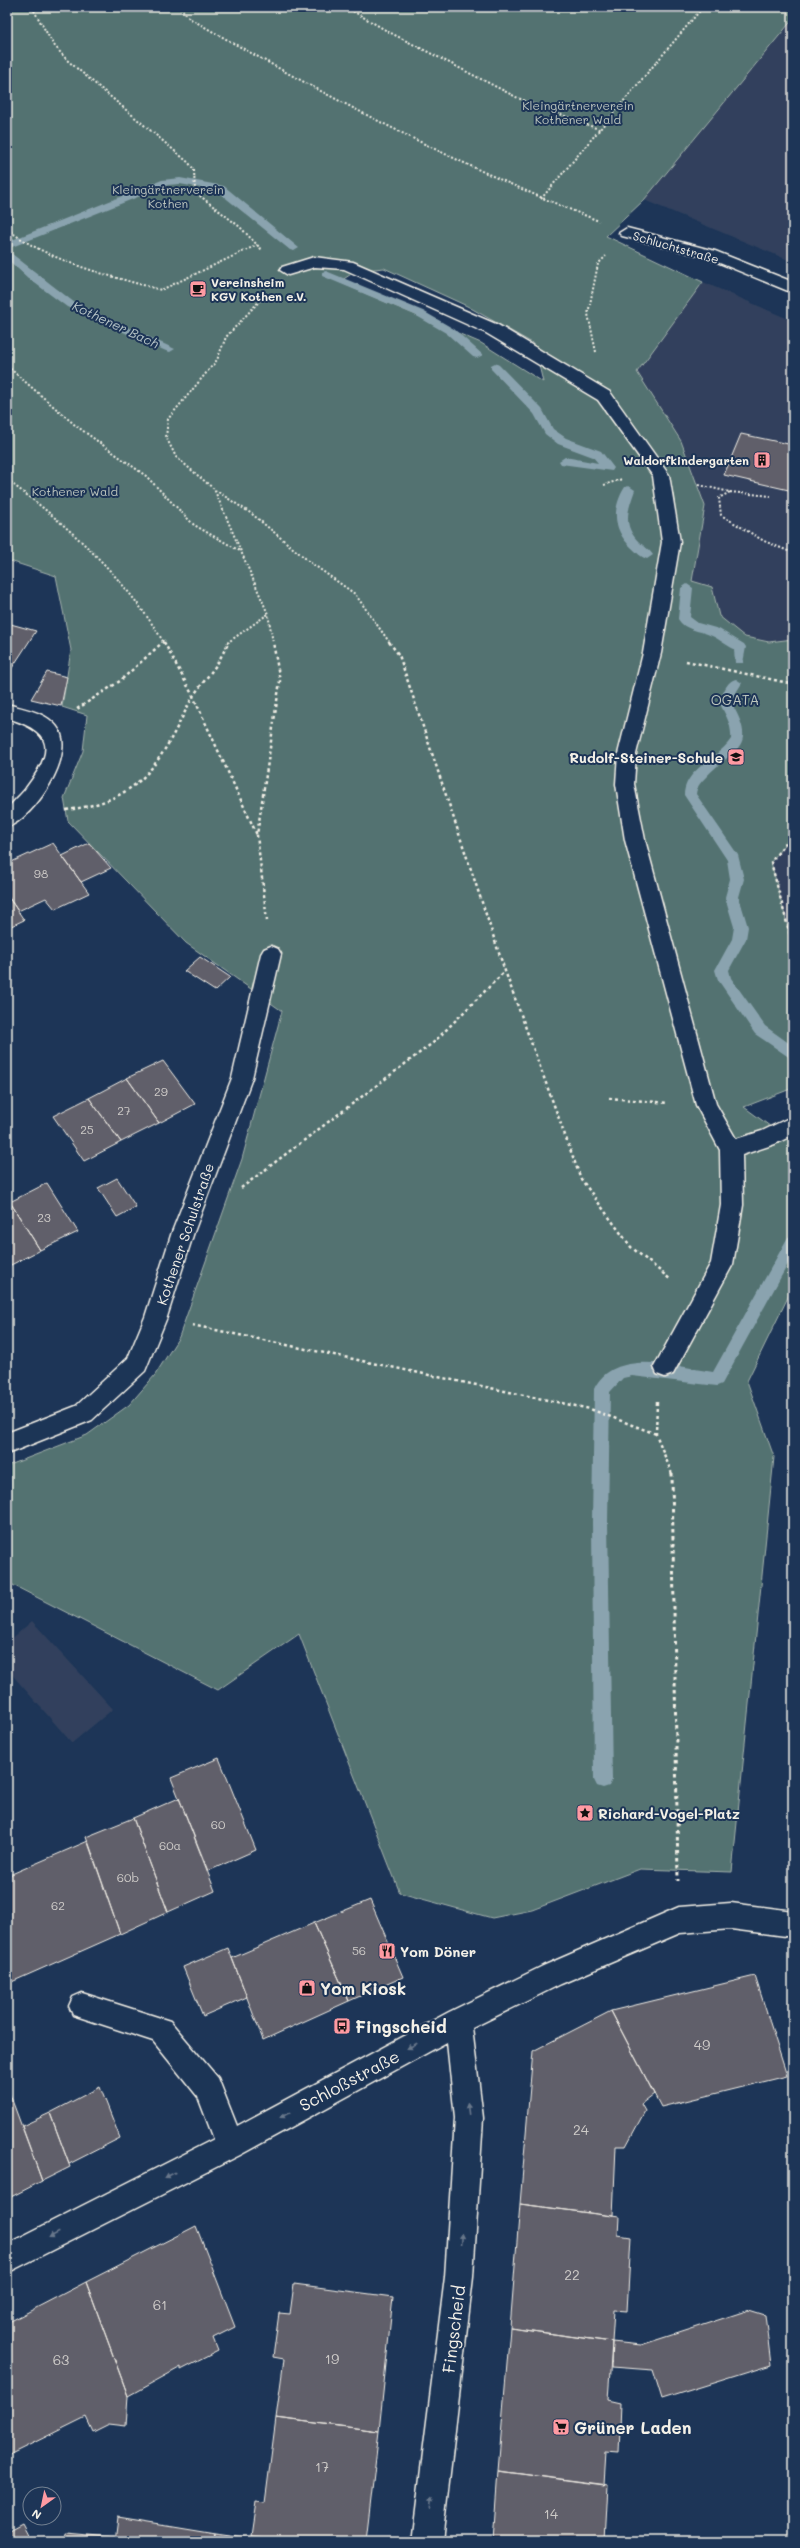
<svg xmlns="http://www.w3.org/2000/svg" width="800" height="2548" viewBox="0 0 800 2548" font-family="Mali,sans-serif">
  <rect width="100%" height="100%" fill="#1d3557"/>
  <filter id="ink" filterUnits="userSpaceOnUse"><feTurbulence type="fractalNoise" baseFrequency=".025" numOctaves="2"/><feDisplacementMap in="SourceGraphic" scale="8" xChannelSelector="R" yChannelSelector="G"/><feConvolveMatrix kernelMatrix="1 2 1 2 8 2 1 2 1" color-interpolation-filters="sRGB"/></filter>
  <g filter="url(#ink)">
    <path fill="#31415d" d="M793,19v243l-149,-62z
      M703,282l90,39v767l-117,-414 29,-168 -24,-65 -44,-69z
      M32,1621l81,88 -41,34 -65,-74v-26z"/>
    <path fill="#537271" stroke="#a4b2ac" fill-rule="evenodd" d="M7,7h786v12l-149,181 -38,36 97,46 -66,90 44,69 24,65 -13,75 20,6 7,29 26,21 24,5 24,-3v194l-22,29 19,73 3,2v151l-49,19 49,36v144l-46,94 27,76 -42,415 -92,-3 -108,41 -40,8 -92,-25 -101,-259 -81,56 -211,-108v-116l80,-31 42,-30 26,-30 24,-38 63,-178 40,-148 -96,-68 -118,-122 -4,-23 19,-47 4,-36 -25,-8 9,-57 -15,-74 -49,-16zM384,268l83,38 67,38 9,38 -62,-39 -142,-61 17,-11z"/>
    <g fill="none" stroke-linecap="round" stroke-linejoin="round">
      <path fill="#8aa3af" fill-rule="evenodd" d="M180,178l44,8 75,62 -5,3 -4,-1 -73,-59 -37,-7 -12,1 -161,64v-7l155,-62z
        M7,250l68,53 100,46 -5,3 -4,-1 -99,-44 -39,-29 -21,-19z
        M326,271l97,40 31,18 29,26 -6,3 -4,-1 -27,-24 -31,-18 -93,-39v-4z
        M495,363l4,2 43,44 11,20 13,9 35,13 13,17 -2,3 -51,-7 -2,-3 6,-4 33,6 -5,-6 -35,-13 -13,-10 -11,-20 -43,-45v-4z
        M629,486l6,4c-7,20 -13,35 4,52 5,4 11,8 14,13l-6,4c-6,-2 -10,-6 -15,-11 -19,-17 -21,-39 -7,-61z
        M687,584l6,4 -3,29 8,6 21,6 25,15 2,3 -3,16h-8l-1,-14c-8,-4 -15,-10 -22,-13 -12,-6 -27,-5 -34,-17l3,-31z
        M736,679l6,4 -8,13 -2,8c26,45 2,43 -25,72 -6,6 -10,10 -11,18l42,61 6,24 -5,18 9,30 -2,12 -17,31 2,8 34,48 28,20v14l-38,-26 -37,-54 -3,-10 17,-31 2,-12 -9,-30 5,-18 -3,-19 -43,-65c1,-27 34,-36 47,-56 1,-14 -5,-23 -11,-35 2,-9 6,-23 16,-25z
        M793,1235v20l-71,129 -5,2 -85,-10 -9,2 -13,14 -2,130 4,258 -3,6 -6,2 -6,-2 -3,-6 -2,-258 2,-133c20,-42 83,-22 119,-17l75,-135z"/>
    </g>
    <path fill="#605e6b" stroke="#f4f1e8" d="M741,434l52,11v46l-69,-16z
      M7,623l29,8 -26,40h-3z
      M47,672l20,5 -6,29 -30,-7z
      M53,843l36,50 -34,16 -9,-11 -28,13 -11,-16v-31z
      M89,843l22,25 -30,14 -19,-26z
      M7,895l17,25 -17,8z
      M200,957l30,20 -15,14 -31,-20z
      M163,1061l32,43 -36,19 -32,-45z
      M127,1078l32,45 -38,19 -32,-44z
      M89,1098l32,44 -37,19 -31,-45z
      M117,1178l19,29 -19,10 -19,-29z
      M47,1183l31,49 -38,18 -30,-48z
      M10,1202l30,48 -33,17v-64z
      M219,1758l37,92 -48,21 -37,-93z
      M179,1798l36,93 -47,21 -35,-94z
      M133,1818l35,94 -48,22 -34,-97z
      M88,1841l32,93 -113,50v-108z
      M370,1900l33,77 -54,24 -35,-78z
      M314,1923l35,78 -86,39 -31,-82z
      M228,1948l19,49 -44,19 -20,-49z
      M755,1976l32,100 -126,31 -50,-96z
      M611,2011l43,83 -13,10 4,7 -19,35h-10l-3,70 -93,-12 13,-153z
      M100,2087l20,51 -51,26 -19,-51z
      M9,2092l33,89 -35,18v-105z
      M50,2113l20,54 -28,14 -20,-55z
      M520,2204l99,13 -1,18 13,2 -4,74 -13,-1 -2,32 -102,-14z
      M196,2226l39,101 -22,11 5,13 -37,19v-3l-53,29 -42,-114z
      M86,2282l42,114 -2,30 -17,-2 -16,8 -7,-15 -77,38 -2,-132z
      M294,2284l99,13 -14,134 -103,-13 8,-59 -11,-2 6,-44 11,1z
      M749,2310l16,5 6,50 -109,34 -9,-29 -42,-3 1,-25 29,3z
      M510,2328l102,14 -4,58 13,3 -2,50 -13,-1 -2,33 -106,-14z
      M276,2418l103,13 -13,110h-76l-39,-5 5,-34 9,1z
      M7,2450l3,9 -3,22z
      M498,2471l110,14 -3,56h-112z
      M118,2517l97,16 -1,8h-99z
      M22,2524l9,17h-24v-9z
      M66,2533l45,4v4h-69l1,-4 22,4z
      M215,2533l55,8h-56z"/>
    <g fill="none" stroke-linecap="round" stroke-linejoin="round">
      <g stroke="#f4f1e8" stroke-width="3">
        <path id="minor" d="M627,228l88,23 78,31v11l-88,-36 -83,-21 -3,-3z
          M314,257l39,5 145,63 112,67 59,83 11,67 -19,111 -25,101 -2,30 11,56 71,264 20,35 26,-8 31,-15v19l-18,9 -33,11 1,50 -10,59 -60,110 -8,3 -8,-3 -3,-7 57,-104 10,-58 -1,-55 -24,-45 -71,-265 -9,-56 2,-30 25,-101 19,-111 -9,-66 -55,-76 -112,-67 -142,-64 -29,-2 -27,8 -8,-5 2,-3z
          M7,704c17,5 39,8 50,23 21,26 -23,92 -50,100 0,-5 -2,-14 1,-18 4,-7 13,-14 18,-21 29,-38 28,-56 -19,-70z
          M271,946l7,3 3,5 -29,124 -58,154 -27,85 -22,54 -53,49 -85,34v-21l69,-27 52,-48 17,-41 27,-85 60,-154 29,-124 3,-5z
          M731,1903l62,8v26l-62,-8 -51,4 -119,51 -89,44 11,90 -10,159 -31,264h-30l33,-264 10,-159 -8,-76 -207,113 -233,118v-29l207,-105 -16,-42 -45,-56 -80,-26 -4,-9 4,-9 9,-4 88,28 48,57 19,48 212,-114 94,-46 136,-59z"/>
      </g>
      <path stroke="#f4f1e8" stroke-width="2" stroke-dasharray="2 2" stroke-linecap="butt" d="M32,7l21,37 14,16 122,103 5,7 1,22 45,35 22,23
        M180,7l9,11c133,76 267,147 410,203
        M346,7l41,24 131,67 83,32
        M688,7l12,4
        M541,199l162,-192
        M7,229c45,34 100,46 154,61l96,-45
        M266,294l-40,43 -9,23 -49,59 -2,18 10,20 38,32 54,125 5,29
        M596,352l-8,-38 10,-50 8,-8
        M7,366l68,59 71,51 48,49 46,26
        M7,480c61,45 118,97 157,163
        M604,485l18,-6
        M699,485l31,7 -11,6 2,17 43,26 29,12
        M215,490l37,24 59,49 44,31 35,49
        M730,492l41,4
        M162,643l3,-3
        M227,643l41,-29"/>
      <path stroke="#f4f1e8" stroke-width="2.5" stroke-dasharray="3 3" stroke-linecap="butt" d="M164,642l29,54 24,-32 12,-22
        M389,642l10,13 106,316 76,208 50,68 40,33
        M686,661l107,23
        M77,709l43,-28 43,-39
        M66,810c79,-10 94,-49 127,-114l64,139
        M793,833l-22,29 19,73 3,2
        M267,921l-10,-86 23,-154 -7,-39
        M609,1098l59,5
        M241,1188l193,-146 71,-71
        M192,1325l398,84 66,25
        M657,1402l-1,32 16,40"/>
      <path stroke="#f4f1e8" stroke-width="3" stroke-dasharray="3.5 3.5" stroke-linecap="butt" d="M672,1473l6,408"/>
      <use href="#minor" fill="#1d3557" fill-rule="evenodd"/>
    </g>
    <defs><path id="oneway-solid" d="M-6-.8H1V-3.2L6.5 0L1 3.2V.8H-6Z"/></defs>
    <g fill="#68778a">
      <use href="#oneway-solid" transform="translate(412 2046) rotate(152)"/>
      <use href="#oneway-solid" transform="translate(468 2109) rotate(-97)"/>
      <use href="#oneway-solid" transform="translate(285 2115) rotate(152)"/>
      <use href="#oneway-solid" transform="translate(170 2175) rotate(153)"/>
      <use href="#oneway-solid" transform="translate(54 2235) rotate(153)"/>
      <use href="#oneway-solid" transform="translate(462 2239) rotate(-86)"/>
      <use href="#oneway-solid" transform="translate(432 2502) rotate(-83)"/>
    </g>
  </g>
  <defs>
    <g id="cafe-square" transform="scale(0.9)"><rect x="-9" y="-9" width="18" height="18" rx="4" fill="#ff9aa2" stroke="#1d3557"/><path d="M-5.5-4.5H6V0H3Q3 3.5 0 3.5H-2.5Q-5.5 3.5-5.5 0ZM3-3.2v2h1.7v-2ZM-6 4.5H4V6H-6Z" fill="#111"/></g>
    <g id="building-square" transform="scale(0.9)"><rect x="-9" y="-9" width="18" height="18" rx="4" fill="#ff9aa2" stroke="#1d3557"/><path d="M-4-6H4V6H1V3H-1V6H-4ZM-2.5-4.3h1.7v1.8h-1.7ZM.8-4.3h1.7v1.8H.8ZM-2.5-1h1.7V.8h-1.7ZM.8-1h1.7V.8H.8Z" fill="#111"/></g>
    <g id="school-square" transform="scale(0.9)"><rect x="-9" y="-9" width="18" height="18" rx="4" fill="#ff9aa2" stroke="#1d3557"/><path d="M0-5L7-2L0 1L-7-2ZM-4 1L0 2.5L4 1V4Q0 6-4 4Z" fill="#111"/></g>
    <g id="sight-square" transform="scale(0.9)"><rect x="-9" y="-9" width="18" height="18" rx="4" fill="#ff9aa2" stroke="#1d3557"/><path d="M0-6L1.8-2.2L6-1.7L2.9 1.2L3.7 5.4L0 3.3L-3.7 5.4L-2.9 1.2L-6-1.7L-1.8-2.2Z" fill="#111"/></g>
    <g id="restaurant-square" transform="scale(0.9)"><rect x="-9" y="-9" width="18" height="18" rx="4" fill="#ff9aa2" stroke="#1d3557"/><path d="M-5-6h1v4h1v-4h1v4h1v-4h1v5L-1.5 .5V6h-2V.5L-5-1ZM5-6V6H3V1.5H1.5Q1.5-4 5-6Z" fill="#111"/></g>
    <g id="shop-square" transform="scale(0.9)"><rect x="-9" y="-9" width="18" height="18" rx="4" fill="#ff9aa2" stroke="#1d3557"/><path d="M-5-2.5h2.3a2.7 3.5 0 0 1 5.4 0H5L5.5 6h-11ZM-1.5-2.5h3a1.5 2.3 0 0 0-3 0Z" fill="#111"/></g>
    <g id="bus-square" transform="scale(0.9)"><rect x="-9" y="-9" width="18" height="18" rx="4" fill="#ff9aa2" stroke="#1d3557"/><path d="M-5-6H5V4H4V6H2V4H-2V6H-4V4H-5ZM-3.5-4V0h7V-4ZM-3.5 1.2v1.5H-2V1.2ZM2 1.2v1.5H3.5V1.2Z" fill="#111"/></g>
    <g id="supermarket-square" transform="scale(0.9)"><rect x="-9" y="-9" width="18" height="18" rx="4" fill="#ff9aa2" stroke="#1d3557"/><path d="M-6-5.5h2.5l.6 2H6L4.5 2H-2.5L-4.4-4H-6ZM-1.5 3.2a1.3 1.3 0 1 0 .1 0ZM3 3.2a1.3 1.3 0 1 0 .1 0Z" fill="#111"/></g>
  </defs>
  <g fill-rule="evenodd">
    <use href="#cafe-square" x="198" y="289"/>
    <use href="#building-square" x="762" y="460"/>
    <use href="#school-square" x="736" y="757"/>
    <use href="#sight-square" x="585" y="1813"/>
    <use href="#restaurant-square" x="387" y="1951"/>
    <use href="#shop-square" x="307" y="1988"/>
    <use href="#bus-square" x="342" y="2026"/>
    <use href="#supermarket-square" x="561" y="2427"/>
  </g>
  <g text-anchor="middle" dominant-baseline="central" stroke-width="4" stroke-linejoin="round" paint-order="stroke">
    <g font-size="12" fill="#bcc5be" stroke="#1d3557">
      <text x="578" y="105">Kleingärtnerverein<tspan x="578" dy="14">Kothener Wald</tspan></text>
      <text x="168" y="189">Kleingärtnerverein<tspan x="168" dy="14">Kothen</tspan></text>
      <text x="75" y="491">Kothener Wald</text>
    </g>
    <g font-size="12" fill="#f4f1e8" stroke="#1d3557">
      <text transform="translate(676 247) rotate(16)">Schluchtstraße</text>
    </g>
    <g font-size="12" font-weight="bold" fill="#f4f1e8" stroke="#1d3557" text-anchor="start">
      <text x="211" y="282">Vereinsheim<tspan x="211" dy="14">KGV Kothen e.V.</tspan></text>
      <text x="749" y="460" text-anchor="end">Waldorfkindergarten</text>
    </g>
    <g font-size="12" fill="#cfccc9">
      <text x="41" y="873">98</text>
      <text x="161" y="1091">29</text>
      <text x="124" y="1110">27</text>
      <text x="87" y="1129">25</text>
      <text x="44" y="1217">23</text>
      <text x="218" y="1824">60</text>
      <text x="170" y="1845">60a</text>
      <text x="128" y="1877">60b</text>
      <text x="58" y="1905">62</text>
      <text x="359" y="1950">56</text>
    </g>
    <g font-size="13" font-style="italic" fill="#b6c4c7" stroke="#1d3557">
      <text transform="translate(116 324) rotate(25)">Kothener Bach</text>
    </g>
    <g font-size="14" fill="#bcc5be" stroke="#1d3557">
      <text x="735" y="699">OGATA</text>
    </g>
    <g font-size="14" font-weight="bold" fill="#f4f1e8" stroke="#1d3557" text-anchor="start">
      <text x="723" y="757" text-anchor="end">Rudolf-Steiner-Schule</text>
      <text x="598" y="1813">Richard-Vogel-Platz</text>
      <text x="400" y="1951">Yom Döner</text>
    </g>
    <g font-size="14" fill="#f4f1e8" stroke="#1d3557">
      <text transform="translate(185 1234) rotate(-71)">Kothener Schulstraße</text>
    </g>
    <g font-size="14" fill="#cfccc9">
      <text x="702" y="2044">49</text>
      <text x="581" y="2129">24</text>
      <text x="572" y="2274">22</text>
      <text x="160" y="2304">61</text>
      <text x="332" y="2358">19</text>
      <text x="61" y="2359">63</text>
      <text x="322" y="2466">17</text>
      <text x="551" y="2513">14</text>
    </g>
    <g font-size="17" font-weight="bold" fill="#f4f1e8" stroke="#1d3557" text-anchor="start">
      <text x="320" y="1988">Yom Kiosk</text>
      <text x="355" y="2026">Fingscheid</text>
      <text x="574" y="2427">Grüner Laden</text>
    </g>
    <g font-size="17" fill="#f4f1e8" stroke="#1d3557">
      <text transform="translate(349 2080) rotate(-28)">Schloßstraße</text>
      <text transform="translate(453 2329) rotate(-83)">Fingscheid</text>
    </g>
  </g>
  <rect width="800" height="2548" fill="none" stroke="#1d3557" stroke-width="24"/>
  <rect x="12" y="12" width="776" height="2524" fill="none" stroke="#f4f1e8" stroke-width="1.5" filter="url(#ink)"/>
  <g transform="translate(42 2506) rotate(213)"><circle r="19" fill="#1d3557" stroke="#738091"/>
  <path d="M0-3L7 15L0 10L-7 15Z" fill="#ff9aa2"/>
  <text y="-6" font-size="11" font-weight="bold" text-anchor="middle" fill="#f4f1e8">N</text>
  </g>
</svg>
